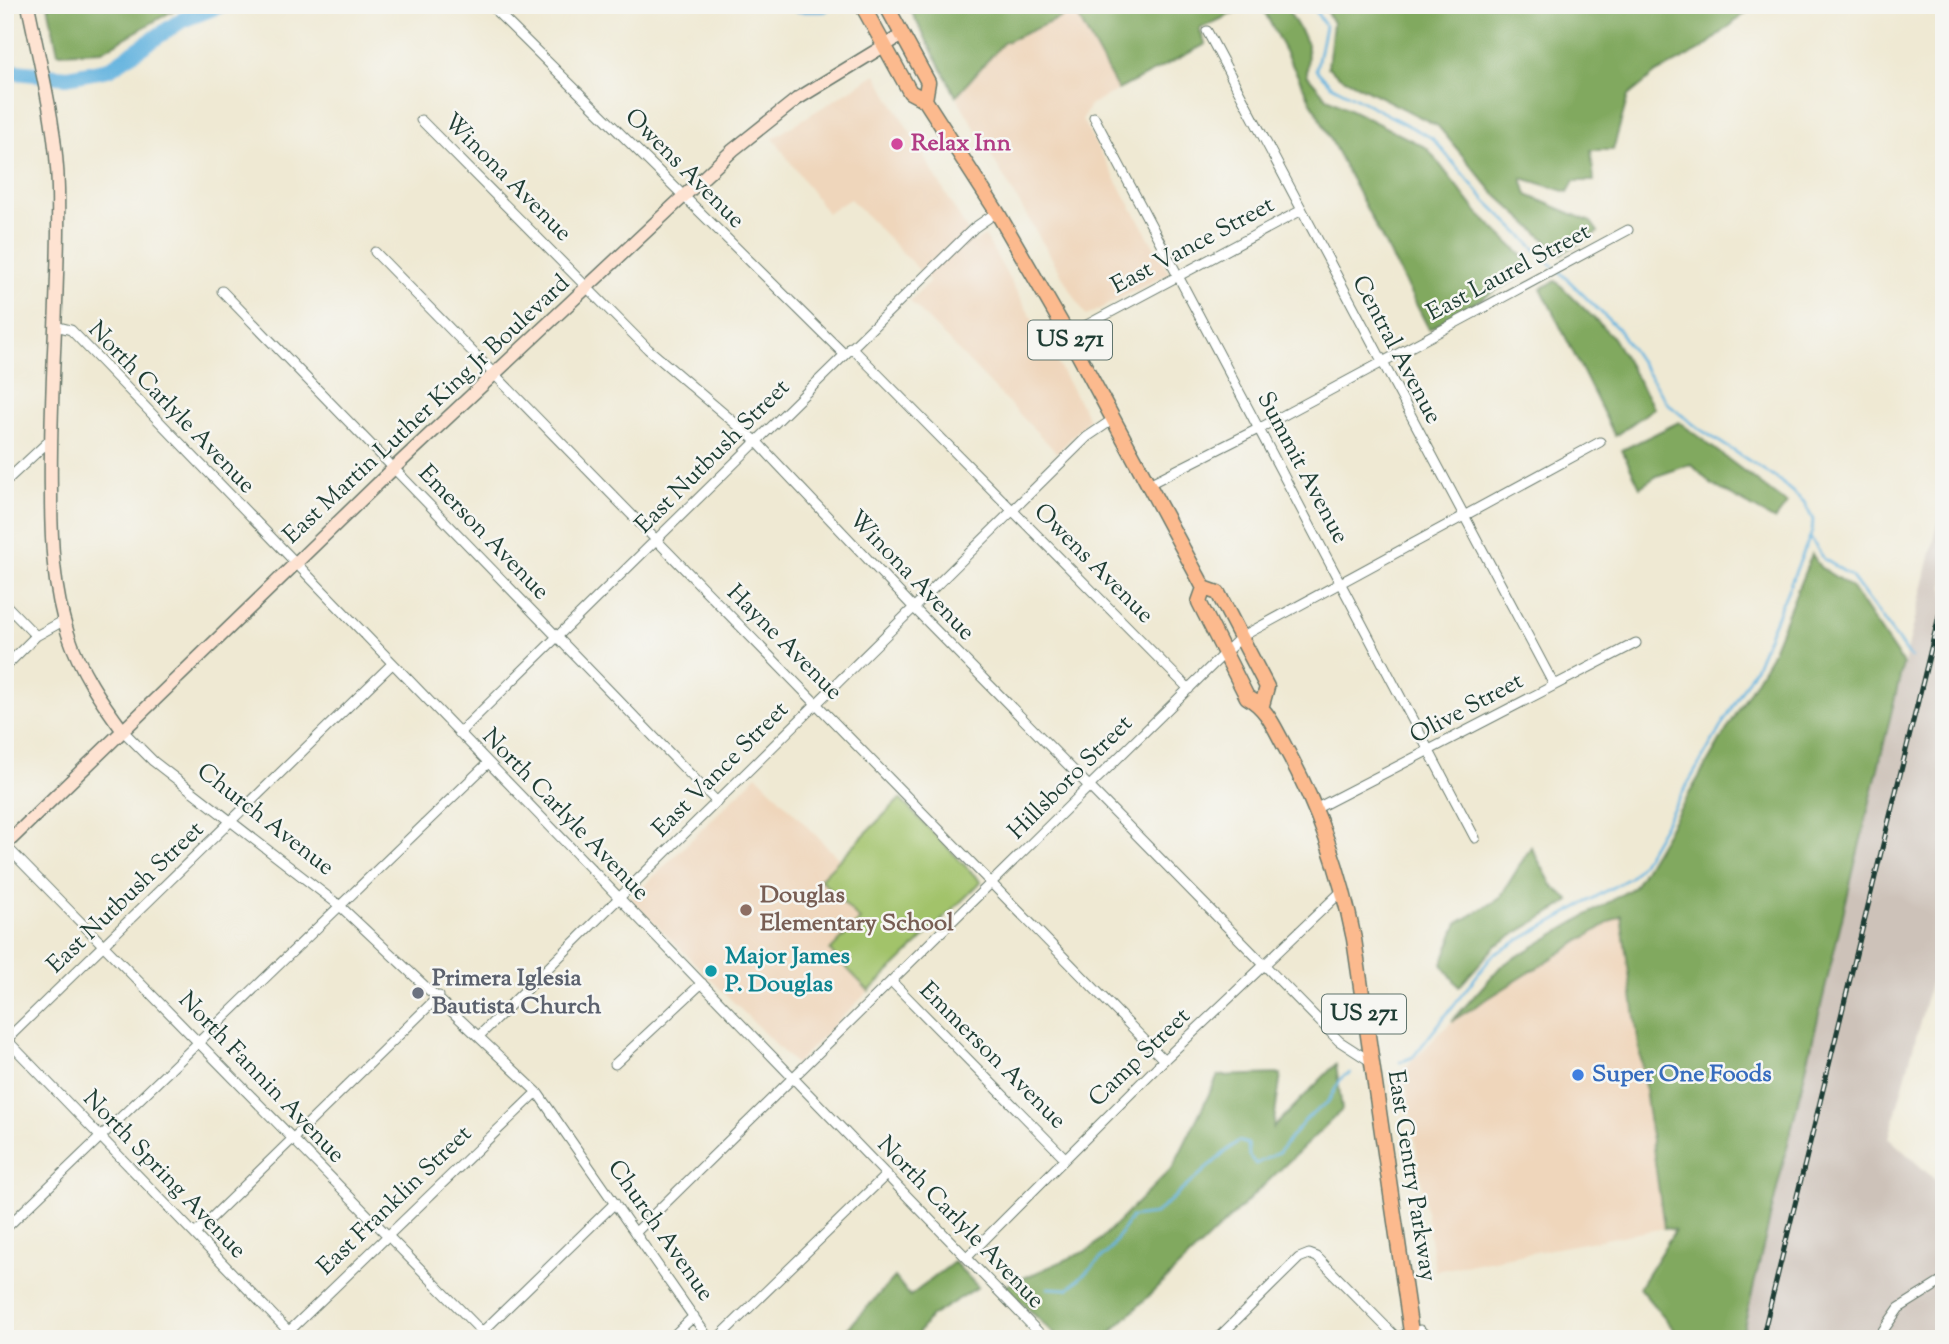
<svg xmlns="http://www.w3.org/2000/svg" width="1949" height="1344" viewBox="0 0 1949 1344" font-family="'Sorts Mill Goudy',serif">
  <rect width="100%" height="100%" fill="#f6f6f2"/>
  <filter id="ink" filterUnits="userSpaceOnUse"><feTurbulence type="fractalNoise" baseFrequency=".0143" numOctaves="2"/><feDisplacementMap in="SourceGraphic" scale="14" xChannelSelector="R" yChannelSelector="G"/><feConvolveMatrix kernelMatrix="1 2 1 2 8 2 1 2 1" color-interpolation-filters="sRGB"/></filter>
  <filter id="wash" filterUnits="userSpaceOnUse"><feTurbulence type="fractalNoise" baseFrequency=".00686" numOctaves="4" result="noise"/><feDisplacementMap in="SourceGraphic" scale="28" xChannelSelector="R" yChannelSelector="G"/><feGaussianBlur stdDeviation="1.57" result="paint"/><feColorMatrix in="noise" values="0 0 0 0 0 0 0 0 0 0 0 0 0 0 0 0 0 1.4 0 .05"/><feComposite in="paint" operator="in"/></filter>
  <g filter="url(#wash)">
    <rect width="100%" height="100%" fill="#efe9d3"/>
    <path fill="#efd6bb" d="M1075,11l43,79 -28,15 -8,15 87,153 -83,43 -130,-220 47,-53z
      M876,74l98,168 11,-6 104,183 -32,34 -147,-152 20,-20 -80,-82 -23,14 -54,-75z
      M757,775l82,84 -19,20 41,42 -31,30 39,40 -74,73 -164,-165z
      M1621,914l43,314 -229,43 -31,-202 48,-48z"/>
    <path fill="#cdc2b9" d="M1944,499v433l-55,206 55,50v151h-203z"/>
    <path fill="#a2c36b" stroke="#608050" stroke-width="2" d="M900,799l81,83 -112,109 -39,-40 30,-31 -40,-41z"/>
    <path fill="#81a95f" stroke="#50734a" stroke-width="2" d="M48,5h135l-81,46 -44,2z
      M908,5h343l-52,24 7,15 -88,46 -43,-79 -72,32 -47,53z
      M1261,5h24l23,39 -1,31 20,23 100,50 50,64 58,56 -106,61z
      M1323,5h428l-2,5 -47,39 -46,24 -28,23 -15,54h-22l3,31h-20l-6,11 -46,-14 5,17 64,27 7,10 -37,22 -68,-62 -55,-66 -99,-50 -11,-9 5,-44z
      M1556,281l56,55 42,72 -39,28 -74,-148z
      M1679,422l108,82 -12,16 -64,-36 -20,-20 -34,12 -17,11 -18,-37z
      M1812,554l8,13 31,20 52,77 -162,675h-59l-43,-51 36,-58 -11,-2 -43,-313 -169,106 49,-55 133,-79 137,-232z
      M1531,847l21,38 18,16 -75,45 -36,41 -17,-23 16,-41 41,-24z
      M1336,1064l6,46 -238,229h-45l-54,-53 86,-37 82,-82 45,-91 63,-2 -8,54z
      M954,1262l24,25 -48,30 -16,22h-76l57,-62 15,19z"/>
    <g fill="none" stroke-linecap="round" stroke-linejoin="round">
      <path stroke="#65b4df" stroke-width="2.5" d="M1312,5l13,21 -9,44 15,15 101,53 55,64 66,64
        M1811,539l13,20 27,17 60,82
        M1400,1062l13,-5 80,-102 138,-78 11,-14 114,-197 56,-134 1,-12 -9,-18 -28,-24 -78,-50 -29,-23 -51,-76 -60,-59
        M1048,1288l20,1 42,-39 21,-33 24,-3 83,-73 10,3 1,12 7,8 23,-12 28,-34 21,-16 14,-25 8,-4"/>
      <path stroke="#65b4df" stroke-width="16" d="M798,5h25
        M5,71l62,6 42,-8 73,-49 39,-15"/>
    </g>
  </g>
  <g filter="url(#ink)">
    <g fill="none" stroke-linecap="round" stroke-linejoin="round">
      <g stroke="#68796c" stroke-width="11">
        <path id="minor" d="M497,12l347,342
          M1207,31l347,654
          M1094,117l381,721
          M421,120l227,229 108,92 159,168 424,432 31,20
          M375,252l789,808
          M222,291l495,511
          M55,326l16,4 974,1009
          M1068,335l232,-124
          M851,347l338,342
          M5,482l45,-42
          M1147,485l113,-57 368,-198
          M5,604l31,32
          M5,667l31,-31 27,-15
          M123,731l30,30 187,145 197,186 172,247
          M459,733l515,-505 23,-16
          M1317,808l319,-165
          M5,845l484,494
          M891,981l174,177
          M480,1035l607,-598 25,-17
          M5,1038l291,301
          M5,1041l387,-377
          M615,1064l87,-81
          M5,1229l483,-466
          M635,1233l606,-596 359,-195
          M195,1234l244,-238
          M967,1257l197,-197 179,-170
          M281,1339l256,-247
          M475,1339l140,-136
          M670,1339l24,-23
          M717,1339l170,-165
          M1217,1339l82,-81 10,-4 8,3 77,78
          M1391,1339l29,-9 9,9
          M1877,1339l22,-31 45,-28"/>
      </g>
      <g stroke="#68796c" stroke-width="15">
        <path id="secondary" d="M28,5c12,60 29,122 30,184 2,101 -9,202 -7,303 0,47 2,97 17,142 12,36 33,67 55,97
          M5,845l389,-377 339,-318 64,-51 105,-64"/>
      </g>
      <g stroke="#68796c" stroke-width="17">
        <path id="primary" d="M862,5l48,87 15,8 72,112 71,123 136,253 14,5 49,94 -5,18
          M886,5l42,77 -3,18
          M1204,588l-5,14 48,95c20,11 27,30 38,50 34,61 55,123 69,192l58,400"/>
      </g>
      <use href="#minor" stroke="#fff" stroke-width="9"/>
      <use href="#secondary" stroke="#fee3d2" stroke-width="12"/>
      <use href="#primary" stroke="#fcba8e" stroke-width="14"/>
      <g stroke="#1f3d34" stroke-width="5">
        <path id="rail" d="M1762,1339l182,-744"/>
      </g>
      <use href="#rail" stroke="#f6f6f2" stroke-width="2.5" stroke-dasharray="8" stroke-linecap="butt"/>
    </g>
  </g>
  <circle fill="#d1479c" stroke="#f6f6f2" stroke-width="2.5" cx="897" cy="144" r="7"/>
  <circle fill="#8d6e63" stroke="#f6f6f2" stroke-width="2.5" cx="746" cy="910" r="7"/>
  <circle fill="#0f9aa8" stroke="#f6f6f2" stroke-width="2.5" cx="711" cy="971" r="7"/>
  <circle fill="#6b7280" stroke="#f6f6f2" stroke-width="2.5" cx="418" cy="993" r="7"/>
  <circle fill="#3f7fe0" stroke="#f6f6f2" stroke-width="2.5" cx="1578" cy="1075" r="7"/>
  <g text-anchor="middle" dominant-baseline="central" stroke-width="5" stroke-linejoin="round" paint-order="stroke">
    <g fill="#f6f6f2" stroke="#60746d" stroke-width="2">
      <rect x="1028" y="320.5" width="84" height="39" rx="5"/>
      <rect x="1322" y="994.5" width="84" height="39" rx="5"/>
    </g>
    <g font-size="23" font-weight="bold" fill="#1f3d34">
      <text x="1070" y="340">US 271</text>
      <text x="1364" y="1014">US 271</text>
    </g>
    <g font-size="24" font-weight="bold" fill="#b23c85" stroke="#f6f6f2" text-anchor="start">
      <text x="911" y="144">Relax Inn</text>
    </g>
    <g font-size="24" fill="#1f3d34" stroke="#f6f6f2">
      <text transform="translate(684 169) rotate(45)">Owens Avenue</text>
      <text transform="translate(507 178) rotate(45)">Winona Avenue</text>
      <text transform="translate(1193 246) rotate(-28)">East Vance Street</text>
      <text transform="translate(1509 273) rotate(-28)">East Laurel Street</text>
      <text transform="translate(1396 350) rotate(62)">Central Avenue</text>
      <text transform="translate(171 408) rotate(46)">North Carlyle Avenue</text>
      <text transform="translate(427 410) rotate(-43)">East Martin Luther King Jr Boulevard</text>
      <text transform="translate(713 457) rotate(-45)">East Nutbush Street</text>
      <text transform="translate(1302 468) rotate(62)">Summit Avenue</text>
      <text transform="translate(483 533) rotate(46)">Emerson Avenue</text>
      <text transform="translate(1093 564) rotate(45)">Owens Avenue</text>
      <text transform="translate(911 576) rotate(46)">Winona Avenue</text>
      <text transform="translate(784 643) rotate(45)">Hayne Avenue</text>
      <text transform="translate(1467 709) rotate(-28)">Olive Street</text>
      <text transform="translate(721 770) rotate(-45)">East Vance Street</text>
      <text transform="translate(1071 778) rotate(-45)">Hillsboro Street</text>
      <text transform="translate(565 815) rotate(46)">North Carlyle Avenue</text>
      <text transform="translate(265 820) rotate(38)">Church Avenue</text>
      <text transform="translate(126 898) rotate(-44)">East Nutbush Street</text>
      <text transform="translate(992 1056) rotate(45)">Emmerson Avenue</text>
      <text transform="translate(1140 1058) rotate(-44)">Camp Street</text>
      <text transform="translate(261 1078) rotate(46)">North Fannin Avenue</text>
      <text transform="translate(164 1175) rotate(46)">North Spring Avenue</text>
      <text transform="translate(1411 1176) rotate(81)">East Gentry Parkway</text>
      <text transform="translate(395 1201) rotate(-44)">East Franklin Street</text>
      <text transform="translate(960 1223) rotate(46)">North Carlyle Avenue</text>
      <text transform="translate(660 1231) rotate(55)">Church Avenue</text>
    </g>
    <g font-size="24" font-weight="bold" fill="#785e54" stroke="#f6f6f2" text-anchor="start">
      <text x="760" y="896">Douglas<tspan x="760" dy="28">Elementary School</tspan></text>
    </g>
    <g font-size="24" font-weight="bold" fill="#0d838f" stroke="#f6f6f2" text-anchor="start">
      <text x="725" y="957">Major James<tspan x="725" dy="28">P. Douglas</tspan></text>
    </g>
    <g font-size="24" font-weight="bold" fill="#5b616d" stroke="#f6f6f2" text-anchor="start">
      <text x="432" y="979">Primera Iglesia<tspan x="432" dy="28">Bautista Church</tspan></text>
    </g>
    <g font-size="24" font-weight="bold" fill="#366cbe" stroke="#f6f6f2" text-anchor="start">
      <text x="1592" y="1075">Super One Foods</text>
    </g>
  </g>
  <rect width="1949" height="1344" fill="none" stroke="#f6f6f2" stroke-width="28"/>
</svg>
